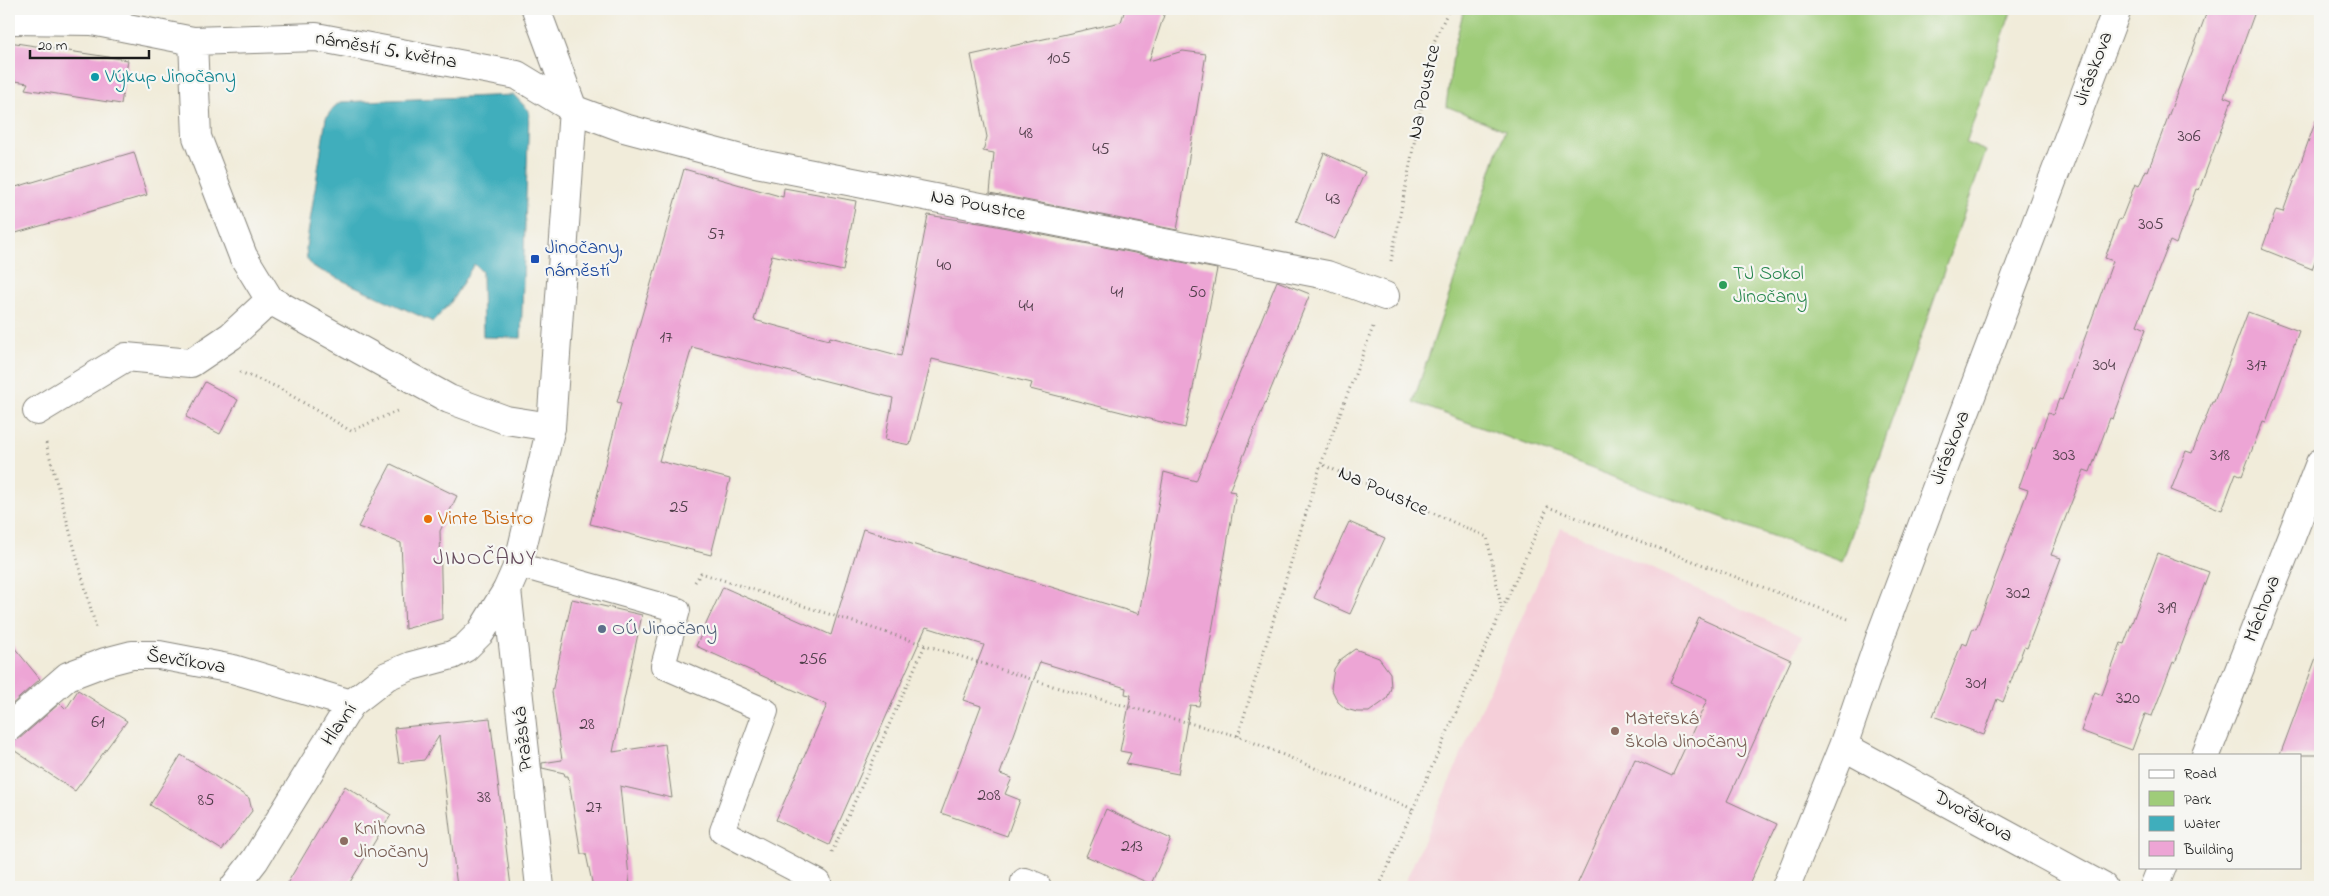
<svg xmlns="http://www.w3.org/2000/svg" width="2329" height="896" viewBox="0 0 2329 896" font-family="'Indie Flower',sans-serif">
  <rect width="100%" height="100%" fill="#f6f6f2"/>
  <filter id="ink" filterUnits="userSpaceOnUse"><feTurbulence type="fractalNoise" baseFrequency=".02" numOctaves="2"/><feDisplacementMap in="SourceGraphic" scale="10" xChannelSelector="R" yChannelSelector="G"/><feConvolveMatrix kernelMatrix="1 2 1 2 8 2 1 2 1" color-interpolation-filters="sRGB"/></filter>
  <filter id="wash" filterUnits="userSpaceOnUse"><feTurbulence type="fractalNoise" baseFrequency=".0096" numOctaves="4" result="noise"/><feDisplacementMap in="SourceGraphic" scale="20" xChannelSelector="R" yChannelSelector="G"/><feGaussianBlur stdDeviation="1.12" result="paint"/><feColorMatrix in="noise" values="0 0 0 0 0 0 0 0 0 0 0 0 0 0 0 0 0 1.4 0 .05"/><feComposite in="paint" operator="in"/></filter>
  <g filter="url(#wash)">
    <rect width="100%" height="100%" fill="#f1ecda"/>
    <path fill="#f5cfd9" d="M1561,528l241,108 -75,165 50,23 -29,63h-345z"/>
    <path fill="#9fcc79" stroke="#5e744a" d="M1464,9h548l-46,134 20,8 -144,411 -429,-160 92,-272 -59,-24 8,-58z"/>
    <path fill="#3faebc" stroke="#2e656c" d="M514,95l15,16 -8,227 -38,-1 -1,-65 -8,-8 -23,38 -18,20 -120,-55 -6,-8 -1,-12 20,-129 7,-10 7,-6z"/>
    <g id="blocks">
      <path fill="#eda5d5" d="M1125,9h41l-17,52 34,-10 23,3 -29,176 -187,-37 4,-40 -11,-2 4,-14 -16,-82 150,-33z
        M2208,9h48l-32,88 8,3 -33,90 -3,-1 -20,55 -6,-3 -33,84 9,4 -33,90 -3,-1 -20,54 -6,-2 -33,85 10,3 -34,90 -3,-1 -21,55 -6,-3 -13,36 -51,-19 29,-73 5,2 6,-17 3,1 52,-139 -9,-3 14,-39 2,1 13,-36 5,2 6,-16 3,1 51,-139 -8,-3 14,-39 2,1 14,-36 4,2 7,-16 2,1z
        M9,42l119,18 -7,44 -96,-15 3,-6 -19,-3z
        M2316,120l4,1v127l-8,21 -50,-20 14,-39 7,2z
        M134,152l13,43 -138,40v-46z
        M1324,153l41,19 -30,67 -39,-17z
        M684,169l99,28 1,-9 72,13 -13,70 -71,-16 -18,65 75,20 1,-3 71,19 27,-141 58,9 231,45 -32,159 -155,-39 2,-6 -100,-24 -22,86 -25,-5 8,-42 -201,-51 -33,114 71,18 -19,76 -121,-31 31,-121 -4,-1z
        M1277,281l33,13 -81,197 7,1 -37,214 -9,-1 -12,69 -52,-10 5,-11 -11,-2 11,-56 -6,-1 1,-6 -86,-26 -40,112 12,4 -7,16 15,6 -13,36 -66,-23 40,-107 -18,-6 21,-55 -58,-18 -97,218 -53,-25 51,-115 -131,-59 27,-59 108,48 32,-106 276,85 25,-142 32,9z
        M2248,312l51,19 -33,91 -3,-1 -21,55 -6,-3 -14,37 -51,-20 15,-39 6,2 20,-51h2z
        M205,382l33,18 -18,34 -34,-17z
        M391,464l66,32 -17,35 2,88 -37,10 -4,-86 -43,-16z
        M1349,522l36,16 -35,76 -36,-16z
        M2158,553l51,19 -34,91 -2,-1 -21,54 -7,-2 -13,36 -51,-19 14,-39 7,3 19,-52 3,1z
        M572,599l70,16 -29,137 52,-8 7,54 -52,-12 10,101h-37l-7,-33h-5l-13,-78h-3l-1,-3 -22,-5v-5l20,-3 -10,-68z
        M1699,618l92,42 -64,141 50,23 -29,63h-172l59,-128 37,17 35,-76 -37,-17z
        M9,641l31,38 -31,28z
        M1355,649l24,9 11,15 1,15 -4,11 -18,13h-12l-11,-3 -8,-7 -7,-14 3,-19 6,-9z
        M2317,655h3v100h-40z
        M78,690l49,31 -52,70 -66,-44v-5l10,-3 41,-36 6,6z
        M490,718l21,169h-54l-18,-151 -15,24 -25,3 -5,-35z
        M181,755l68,43 3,13 -30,39 -72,-45z
        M345,786l46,29 -44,72h-62z
        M1106,809l65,30 -20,45 -65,-28z"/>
    </g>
  </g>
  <g filter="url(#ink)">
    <use href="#blocks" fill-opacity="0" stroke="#86847b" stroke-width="1"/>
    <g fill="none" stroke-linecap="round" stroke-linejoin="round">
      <g stroke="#86847b" stroke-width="26">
        <path id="lane" d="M518,565l160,45 -15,56 103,45 -44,120 97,51"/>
      </g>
      <g stroke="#86847b" stroke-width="30">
        <path id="street" d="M9,20l83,1 101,20
          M37,411l89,-54 65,6 40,-27 39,-36
          M551,427l-45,-7 -57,-21 -179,-99 -27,-44 -46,-119 -4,-96 123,-4 201,38 56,34 51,19 132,35 571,112 58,21
          M507,590l33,297
          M9,727l59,-51 37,-14 27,-7h27l74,14 118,35
          M1843,746l260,141
          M2206,755l114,-292
          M1025,882l12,5
          M1786,887l57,-141 39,-114 235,-623
          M2154,887l8,-20"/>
      </g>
      <g stroke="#86847b" stroke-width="30">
        <path id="secondary" d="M234,887l21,-27 96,-156 36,-28 24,-10 41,-11 13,-7 16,-16 26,-42 11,-25 33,-138 22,-318 -37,-100"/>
      </g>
      <path stroke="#86847b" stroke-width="3" stroke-dasharray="1 4" stroke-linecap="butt" d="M1391,261l43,-219 15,-33
        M1373,327l-52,137 166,73 15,73
        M240,372l37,15 74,44 46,-20
        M46,443l50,185
        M695,582l6,-9 361,116 176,47 175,73 -34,78
        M1238,736l83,-272
        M1413,809l135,-302 303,113
        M832,852l93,-207"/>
      <use href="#lane" stroke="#fff" stroke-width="24"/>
      <use href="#street" stroke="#fff" stroke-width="28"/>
      <use href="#secondary" stroke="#fff" stroke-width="28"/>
    </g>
  </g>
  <circle fill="#0f9aa8" stroke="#f6f6f2" stroke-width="2" cx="95" cy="77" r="5"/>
  <rect fill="#1a4fb4" stroke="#f6f6f2" stroke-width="2" x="530" y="254" width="10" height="10" rx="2.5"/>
  <circle fill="#2e9e5b" stroke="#f6f6f2" stroke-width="2" cx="1723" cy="285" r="5"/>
  <circle fill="#e8710a" stroke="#f6f6f2" stroke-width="2" cx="428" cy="519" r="5"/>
  <circle fill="#5c6f8a" stroke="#f6f6f2" stroke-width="2" cx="602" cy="629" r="5"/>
  <g fill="#8d6e63" stroke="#f6f6f2" stroke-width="2">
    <circle cx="1615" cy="731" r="5"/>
    <circle cx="344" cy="841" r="5"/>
  </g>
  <g text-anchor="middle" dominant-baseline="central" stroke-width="4.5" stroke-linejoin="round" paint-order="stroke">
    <g font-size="18" fill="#503e4a">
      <text x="1059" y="59">105</text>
      <text x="1026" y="134">48</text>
      <text x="2189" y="137">306</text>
      <text x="1101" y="150">45</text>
      <text x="1333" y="200">43</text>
      <text x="2151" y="225">305</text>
      <text x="716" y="235">57</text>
      <text x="944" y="266">40</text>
      <text x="1117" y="293">41</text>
      <text x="1197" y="293">50</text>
      <text x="1026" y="307">44</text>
      <text x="666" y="338">17</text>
      <text x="2104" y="366">304</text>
      <text x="2257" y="366">317</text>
      <text x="2064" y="456">303</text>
      <text x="2220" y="456">318</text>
      <text x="679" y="508">25</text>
      <text x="2018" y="594">302</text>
      <text x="2167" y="609">319</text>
      <text x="813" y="660">256</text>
      <text x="1976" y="684">301</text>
      <text x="2128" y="699">320</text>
      <text x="98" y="723">61</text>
      <text x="587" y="725">28</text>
      <text x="989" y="796">208</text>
      <text x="484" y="798">38</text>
      <text x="206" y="801">85</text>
      <text x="594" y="808">27</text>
      <text x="1132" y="847">213</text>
    </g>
    <g font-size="20" fill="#1c1c1c" stroke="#f6f6f2">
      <text transform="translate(386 51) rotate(10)">náměstí 5. května</text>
      <text transform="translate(2094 69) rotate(-69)">Jiráskova</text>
      <text transform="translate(1425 92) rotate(-78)">Na Poustce</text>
      <text transform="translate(978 206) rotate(11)">Na Poustce</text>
      <text transform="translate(1951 448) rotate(-69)">Jiráskova</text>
      <text transform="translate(1383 492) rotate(24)">Na Poustce</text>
      <text transform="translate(2263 609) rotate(-69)">Máchova</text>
      <text transform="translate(186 662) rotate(9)">Ševčíkova</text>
      <text transform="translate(340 725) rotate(-55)">Hlavní</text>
      <text transform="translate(524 739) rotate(-96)">Pražská</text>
      <text transform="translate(1973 817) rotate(29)">Dvořákova</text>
    </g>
    <g font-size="20" fill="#0d838f" stroke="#f6f6f2" text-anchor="start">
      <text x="105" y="77">Výkup Jinočany</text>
    </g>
    <g font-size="20" fill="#164399" stroke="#f6f6f2" text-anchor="start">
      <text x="545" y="248">Jinočany,<tspan x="545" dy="23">náměstí</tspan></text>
    </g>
    <g font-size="20" fill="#27864d" stroke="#f6f6f2" text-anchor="start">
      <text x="1733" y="274">TJ Sokol<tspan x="1733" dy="23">Jinočany</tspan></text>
    </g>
    <g font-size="20" fill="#c56008" stroke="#f6f6f2" text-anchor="start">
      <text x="438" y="519">Vinte Bistro</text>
    </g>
    <g font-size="20" fill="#4e5e75" stroke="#f6f6f2" text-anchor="start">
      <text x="612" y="629">OÚ Jinočany</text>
    </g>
    <g font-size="20" fill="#785e54" stroke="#f6f6f2" text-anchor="start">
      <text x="1625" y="719">Mateřská<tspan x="1625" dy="23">škola Jinočany</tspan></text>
      <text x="354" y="829">Knihovna<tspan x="354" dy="23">Jinočany</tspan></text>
    </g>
    <g font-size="22" letter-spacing="1" fill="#654c5d" stroke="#f6f6f2">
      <text x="485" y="559">JINOČANY</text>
    </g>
  </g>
  <rect width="2329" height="896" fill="none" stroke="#f6f6f2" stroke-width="30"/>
  <rect x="2139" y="754" width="162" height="115" fill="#f6f6f2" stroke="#9f9f9c"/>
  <rect x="2149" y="770" width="25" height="8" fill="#ffffff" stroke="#9f9f9c"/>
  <text x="2184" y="778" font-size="15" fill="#1c1c1c">Road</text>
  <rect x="2149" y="791" width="25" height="15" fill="#9fcc79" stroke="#9f9f9c"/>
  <text x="2184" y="804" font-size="15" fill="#1c1c1c">Park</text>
  <rect x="2149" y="816" width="25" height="15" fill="#3faebc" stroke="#9f9f9c"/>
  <text x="2184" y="828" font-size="15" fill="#1c1c1c">Water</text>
  <rect x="2149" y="841" width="25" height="15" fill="#eda5d5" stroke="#9f9f9c"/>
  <text x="2184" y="854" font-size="15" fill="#1c1c1c">Building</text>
  <path d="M30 50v8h119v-8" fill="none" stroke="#1c1c1c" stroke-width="2.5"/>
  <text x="38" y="50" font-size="15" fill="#1c1c1c" stroke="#f6f6f2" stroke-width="4" paint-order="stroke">20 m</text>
</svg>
